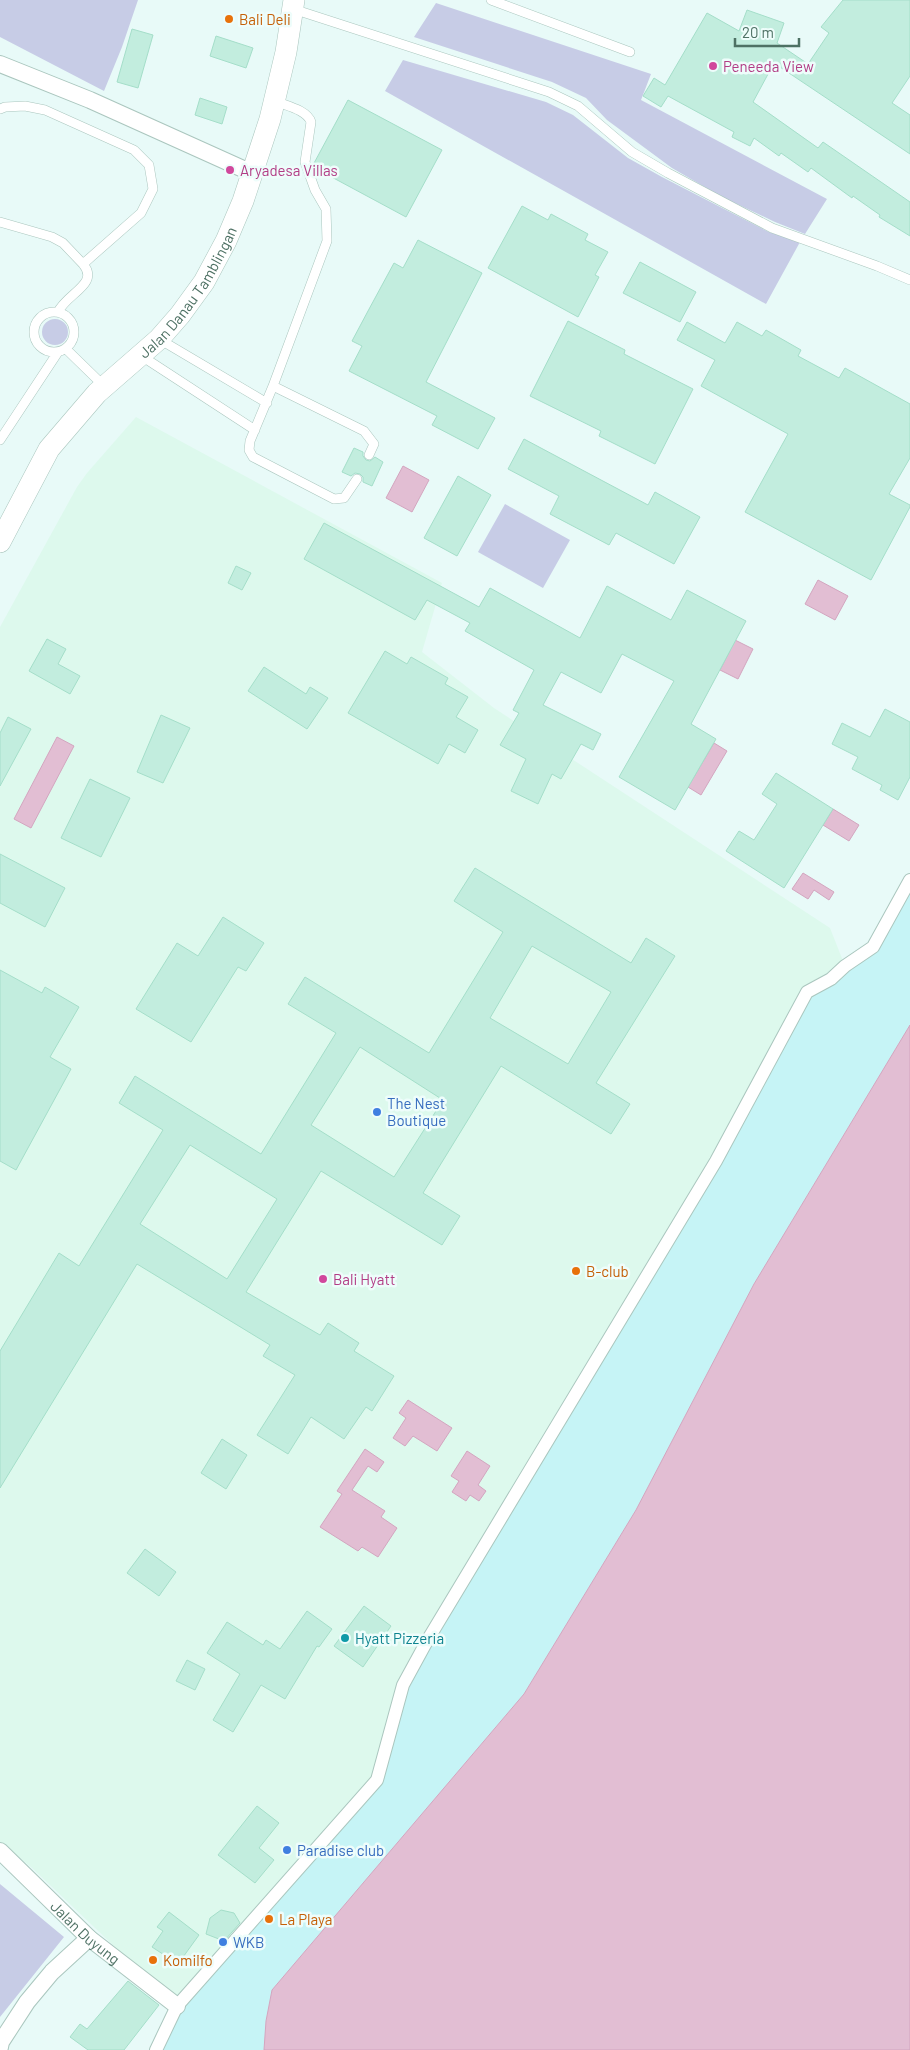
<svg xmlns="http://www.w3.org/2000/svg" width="910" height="2050" viewBox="0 0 910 2050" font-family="Barlow,sans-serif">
  <rect width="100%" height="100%" fill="#e8faf8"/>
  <path fill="#ddf9ed" d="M136,417l306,166 -20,69 72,56 336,220 15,38 -468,814 -200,226 -145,-138 -32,-26v-1215l77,-140 10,-14z"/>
  <path fill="#c7cce6" d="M0,0h138l-16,47 -18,44 -104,-54z
    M436,3l215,71 -10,26 186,99 -22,35 -30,-12 -53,-25 -50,-29 -65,-48 -21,-22 -34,-16 -138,-45z
    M403,60l143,42 27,13 55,43 34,19 107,55 31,10 -34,62 -381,-213z
    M42 332a13 13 0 1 1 26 0a13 13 0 1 1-26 0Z
    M505,504l65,36 -27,48 -65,-36z
    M0,1884l64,53 -64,80z"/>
  <path fill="#c6f4f6" d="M910,880v145l-156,259 -118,226 -112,184 -252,296 -6,31 -2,29h-108l21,-44 200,-226 26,-95 313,-524 91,-169 66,-45z"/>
  <path fill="#e2bed3" stroke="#d3a5bf" d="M403,466l26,14 -17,32 -26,-14z
    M818,580l30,16 -13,24 -30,-16z
    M735,640l18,9 -15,30 -18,-9z
    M57,737l17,9 -43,82 -17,-9z
    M714,743l13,8 -26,44 -13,-8z
    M833,809l26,16 -10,16 -26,-16z
    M803,873l31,19 -5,8 -15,-10 -6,9 -16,-10z
    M910,1025v1025h-646l2,-29 6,-31 252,-296 112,-184 118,-226z
    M408,1400l44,28 -15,23 -24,-15 -8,10 -12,-8 13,-20 -7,-5z
    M365,1449l19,13 -7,10 -9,-6 -16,24 33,21 -4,6 16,11 -19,29 -16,-10 -4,4 -38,-24 22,-33 -5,-3z
    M467,1451l23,15 -12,19 8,6 -7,10 -9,-6 -4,6 -14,-9 7,-11 -8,-5z"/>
  <path fill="#c2edde" stroke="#a4dec9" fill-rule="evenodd" d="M843,0h67v76l-18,27 18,12v39l-136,-91 -21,39 65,46 5,-6 87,60v34l-31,-19 1,-2 -27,-19 -1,2 -41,-30 -3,4 -27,-19 -2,3 -25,-18 -4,8 -18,-9 2,-5 -66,-36 -7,11 -18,-11 11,-18 11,7 42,-72 32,18 8,-21 37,13 -7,20 31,21 21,-31 -8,-6z
    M132,29l21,6 -15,53 -21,-6z
    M216,36l37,12 -7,20 -36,-12z
    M200,98l27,9 -5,17 -27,-9z
    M348,100l94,50 -36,67 -93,-50v-2z
    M522,206l26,14 3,-6 37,20 -3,6 23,12 -13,23 4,2 -21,40 -90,-49z
    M418,240l64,33 -56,109 69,36 -17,31 -46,-24 5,-9 -88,-45 13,-25 -10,-5 16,-30 26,-48 9,5z
    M640,262l56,30 -16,30 -57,-29z
    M568,321l57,29 -1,4 69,35 -38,75 -56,-28 2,-5 -71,-35z
    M687,322l38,21 12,-21 25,14 4,-6 35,20 -3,6 41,22 6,-10 65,36v54l-21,36 21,11v2l-39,73 -126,-68 43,-78 -87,-48 14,-26 -38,-20z
    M524,439l124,66 7,-13 45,25 -26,47 -58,-31 -7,12 -59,-31 9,-18 -51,-27z
    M354,448l9,4v4l3,4 4,1 5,-4 8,5 -11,24 -9,-4v-5l-3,-3 -5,-1 -4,3 -9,-4z
    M458,476l33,19 -34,61 -33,-18z
    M324,523l155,84 11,-19 90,50 27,-52 64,34 16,-30 59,31 -55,103 25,15 -41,71 -56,-33 55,-96 -52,-27 -21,39 -40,-21 -18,33 58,29 -8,16 -12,-6 -20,35 -9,-5 -14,30 -27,-13 15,-32 -26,-14 19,-32 -6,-3 21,-40 -69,-39 5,-8 -43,-23 -12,20 -111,-61z
    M236,566l15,7 -9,17 -14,-7z
    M47,639l19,10 -8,15 22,12 -10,18 -41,-23z
    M385,651l22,13 4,-7 37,21 -3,6 23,13 -12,20 22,13 -13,23 -16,-9 -11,20 -90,-51z
    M264,667l42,27 4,-7 18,11 -21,31 -59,-38z
    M885,709l25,13v55l-12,23 -18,-10 2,-5 -30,-16 6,-12 -26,-13 10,-21 28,14z
    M161,715l29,13 -27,55 -26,-11z
    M8,717l23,12 -31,57v-53z
    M776,773l57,36 -49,79 -58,-37 13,-20 15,9 23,-36 -15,-10z
    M90,779l40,19 -29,59 -40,-19z
    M0,854l65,34 -20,39 -45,-24z
    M475,868l156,95 15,-25 29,18 -79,127 34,21 -19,30 -110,-68 -78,127 37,23 -18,29 -121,-74 -75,121 74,43 8,-12 31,20 -5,8 40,25 -22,35 -6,-4 -22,32 -33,-22 -23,37 -31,-19 38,-60 -32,-19 7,-11 -133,-81 -137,224v-137l59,-98 20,13 84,-136 -44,-27 16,-27 126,78 75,-121 -48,-29 17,-27 124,76 74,-121 -49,-31zM532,946l79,46 -43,72 -78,-46zM360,1047l83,53 -49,77 -83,-52zM190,1145l87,54 -50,80 -87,-55z
    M223,917l41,26 -18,28 -8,-4 -47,75 -55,-33 41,-66 21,13z
    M0,970l42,23 3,-6 34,20 -29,50 21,12 -55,101 -16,-9z
    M222,1439l25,16 -21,34 -25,-16z
    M145,1549l31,23 -17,24 -32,-23z
    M364,1606l27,20 -28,41 -29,-21z
    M307,1611l25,18 -13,18 -2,-1 -32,53 -24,-14 -28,47 -20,-12 27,-46 -33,-21 20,-31 36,23 3,-5 14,9z
    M187,1660l18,9 -10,21 -19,-9z
    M257,1806l22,17 -20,25 15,12 -19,23 -37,-28z
    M221,1910l13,3 6,10 -16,18 -18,-7 4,-16z
    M169,1912l30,23 -21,29 -26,-17 11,-16 -6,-4z
    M128,1981l31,24 -35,45h-36l-18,-13 10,-13 7,5z"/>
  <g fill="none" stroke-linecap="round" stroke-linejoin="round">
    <g stroke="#aac6be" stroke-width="10">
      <path id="service" d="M491,0l139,52
        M293,9l256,83 29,14 54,46 36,21 104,55 105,38 33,14
        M275,101c12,5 32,9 36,21l-6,40 10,28 11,19 1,32 -54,145 -23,55 -1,9 4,7 81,42 10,-1 13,-19
        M0,109l5,-2 20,-1 20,4 89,40 15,15 4,24 -12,24 -58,51 -20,-21 -11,-6 -52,-15
        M34 332a20 20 0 1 1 40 0a20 20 0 1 1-40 0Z
        M58,312c9,-19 42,-28 25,-48
        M159,339l108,64
        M66,349l38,37
        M140,355l115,75
        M273,386l91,45 10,13 -5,11
        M0,440l58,-88"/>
    </g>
    <g stroke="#aac6be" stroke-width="14">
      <path id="pedestrian" d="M156,2050l21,-44 200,-226 26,-95 24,-44 289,-480 91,-169 24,-13 14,-13 28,-19 37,-67"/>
    </g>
    <g stroke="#aac6be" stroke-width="18">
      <g id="minor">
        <path d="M0,64l90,36 162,73"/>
        <path id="s1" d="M0,1851l89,87 88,68"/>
        <path d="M0,2047l1,-5 26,-40 25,-30 37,-34"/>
      </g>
    </g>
    <g stroke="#aac6be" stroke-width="22">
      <g id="tertiary">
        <path id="s2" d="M0,542l49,-93 48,-56 62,-54 21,-24 24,-33 22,-41 17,-40 27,-82 16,-67 8,-52"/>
      </g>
    </g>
    <use href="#service" stroke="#fff" stroke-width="9"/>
    <use href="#pedestrian" stroke="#fff" stroke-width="12"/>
    <use href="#minor" stroke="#fff" stroke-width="16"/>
    <use href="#tertiary" stroke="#fff" stroke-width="21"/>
  </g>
  <g fill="#e8710a" stroke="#eefdfb" stroke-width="2">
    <circle cx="229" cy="19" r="5"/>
    <circle cx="576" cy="1271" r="5"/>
    <circle cx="269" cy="1919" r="5"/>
    <circle cx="153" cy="1960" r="5"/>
  </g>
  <g fill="#d1479c" stroke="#eefdfb" stroke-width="2">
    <circle cx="713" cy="66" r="5"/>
    <circle cx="230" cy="170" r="5"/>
    <circle cx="323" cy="1279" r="5"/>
  </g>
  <g fill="#3f7fe0" stroke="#eefdfb" stroke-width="2">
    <circle cx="377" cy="1112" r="5"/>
    <circle cx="287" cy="1850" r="5"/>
    <circle cx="223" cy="1942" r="5"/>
  </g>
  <circle fill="#0f9aa8" stroke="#eefdfb" stroke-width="2" cx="345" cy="1638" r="5"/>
  <g text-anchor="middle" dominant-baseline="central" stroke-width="5" stroke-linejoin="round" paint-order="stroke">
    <g font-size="15" fill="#c56008" stroke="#eefdfb" text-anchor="start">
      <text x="239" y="19">Bali Deli</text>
      <text x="586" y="1271">B-club</text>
      <text x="279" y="1919">La Playa</text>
      <text x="163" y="1960">Komilfo</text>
    </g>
    <g font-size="15" fill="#b23c85" stroke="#eefdfb" text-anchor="start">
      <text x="723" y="66">Peneeda View</text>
      <text x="240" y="170">Aryadesa Villas</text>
      <text x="333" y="1279">Bali Hyatt</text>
    </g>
    <g font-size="15" fill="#4e7164" stroke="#eefdfb">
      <text stroke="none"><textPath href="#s2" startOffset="316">Jalan Danau Tamblingan</textPath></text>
      <text stroke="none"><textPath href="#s1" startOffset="118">Jalan Duyung</textPath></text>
    </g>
    <g font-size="15" fill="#366cbe" stroke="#eefdfb" text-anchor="start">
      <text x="387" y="1103">The Nest<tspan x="387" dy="17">Boutique</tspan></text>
      <text x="297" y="1850">Paradise club</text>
      <text x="233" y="1942">WKB</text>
    </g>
    <g font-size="15" fill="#0d838f" stroke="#eefdfb" text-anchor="start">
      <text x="355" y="1638">Hyatt Pizzeria</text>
    </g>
  </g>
  <path d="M735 38v8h64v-8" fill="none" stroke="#4e7164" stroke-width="2.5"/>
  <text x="742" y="38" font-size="15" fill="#4e7164" stroke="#eefdfb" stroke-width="4" paint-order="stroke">20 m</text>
</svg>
